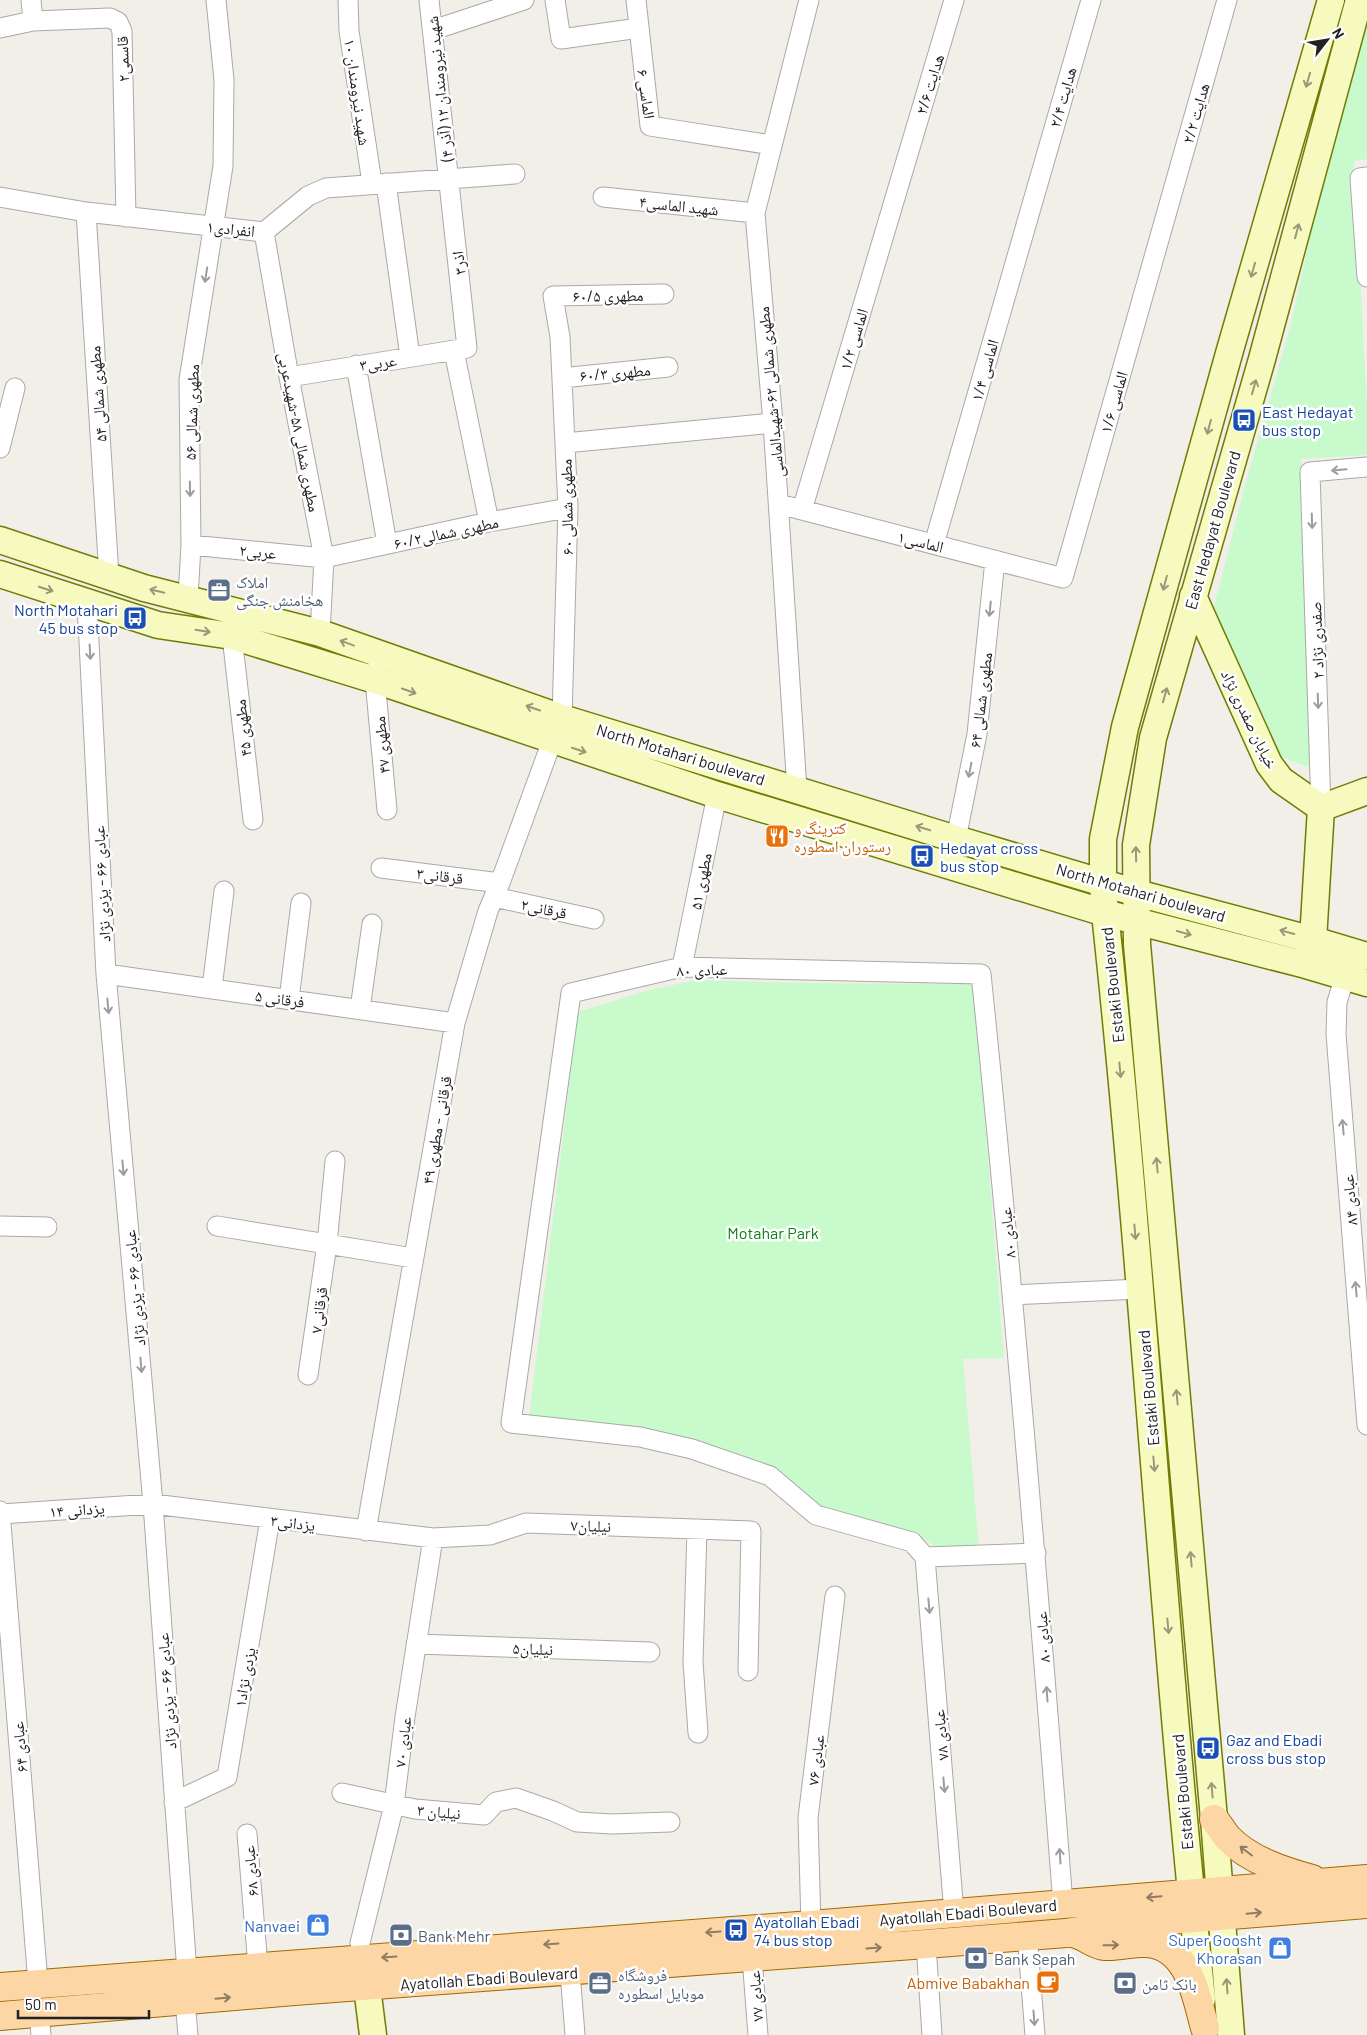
<svg xmlns="http://www.w3.org/2000/svg" width="1367" height="2035" viewBox="0 0 1367 2035" font-family="Barlow,'Noto Naskh Arabic',sans-serif">
  <rect width="100%" height="100%" fill="#f2efe9"/>
  <path fill="#c8facc" d="M1367,14v145l-13,2 13,245v49l-66,4 13,310 -41,-15 -59,-147 30,-118 47,-165 46,-210z
    M697,980l106,3 171,1 30,374 -41,1 16,190 -38,2 -25,-18 -90,-22 -46,-39 -81,-31 -52,-10 -118,-13 49,-406 71,-22z"/>
  <g fill="none" stroke-linecap="round" stroke-linejoin="round">
    <g stroke="#a9a9a9" stroke-width="21">
      <path id="street" d="M31,0l2,21
        M348,0l1,31 23,152
        M555,0l6,39 78,-11
        M636,0l14,126 122,19
        M0,28l33,-7 77,-3 8,4 4,9 4,186
        M433,30l91,-30
        M1367,177l-7,1 7,99
        M386,183l24,174
        M0,197l86,15 178,20 44,-36 18,-8 189,-14
        M603,197l152,16
        M86,212l23,364
        M264,232l25,145 35,181 -4,75
        M454,351l35,171
        M356,365l31,179
        M289,377l178,-29 -38,-348
        M562,378l106,-11
        M565,443l208,-20
        M0,448l15,-60
        M779,504l284,74 164,-578
        M802,510l152,-510
        M934,544l157,-544
        M191,545l133,13 165,-36 79,-14
        M188,598l3,-53 -2,-165 34,-214 1,-86 -8,-80
        M87,603l19,371 47,530 34,468
        M232,636l21,184
        M377,669l-2,11 12,130
        M562,718l6,-210 -8,-171 -7,-41 111,-2
        M797,790l-24,-367 -18,-210 54,-213
        M1321,808l-11,-336 57,-5
        M956,839l21,-105 18,-174
        M381,868l119,15
        M494,897l100,22
        M682,967l35,-172
        M106,974l349,49
        M1345,976l-8,26 -1,32 31,391
        M212,988l12,-97
        M289,999l12,-96
        M360,1009l12,-85
        M0,1226l47,1
        M217,1226l196,32
        M1013,1295l127,-6
        M308,1375l19,-131 8,-83
        M0,1511l38,472
        M0,1514l153,-10 280,34 57,-3 36,-12 225,8 -3,140
        M697,1529l-4,133 5,71
        M366,1531l89,-508 33,-112 12,-28 52,-142
        M1036,1553l-111,4 -13,-15 -96,-27 -46,-39 -78,-27 -52,-12 -129,-14 60,-430 111,-26 299,7c32,309 58,620 82,930
        M925,1557l29,356
        M416,1644l234,8
        M342,1793l73,16 69,6 12,-13 20,-4 37,13 24,11 35,2 58,-2
        M174,1802l53,-25 43,-258
        M247,1834l11,133
        M811,1925l-3,-107 27,-222
        M1027,1934l8,101
        M360,1943l34,-138 11,-88 28,-179
        M926,1944l6,91
        M752,1957l6,78
        M570,1972l5,63
        M185,2001l3,34
        M39,2012l2,23"/>
    </g>
    <g stroke="#707d05" stroke-width="29">
      <path id="secondary" d="M0,540l144,48 176,45 242,85 394,121 181,54 176,47 54,16
        M0,574l158,51 74,11 143,44 342,115 388,118 201,52 61,18
        M1193,596l76,168 12,16 40,28
        M1321,808l46,-17
        M1308,956l5,-16 8,-132
        M367,1987l6,48
        M1202,1999c-39,-361 -58,-724 -97,-1086l-2,-30v-44l22,-112 105,-377 101,-350
        M1231,2035l-17,-216 -77,-875 -1,-99 17,-107 109,-379 97,-359"/>
    </g>
    <g stroke="#a06b00" stroke-width="30">
      <path id="primary" d="M1214,1819c5,6 9,13 14,19 21,22 55,33 84,41
        M1070,1933c13,0 22,12 35,13 14,1 28,-4 42,-3 42,3 49,53 58,85
        M0,1987l811,-62 556,-46
        M0,2016l294,-25 632,-47 140,-11 54,-9 247,-20"/>
    </g>
    <use href="#street" stroke="#fff" stroke-width="19"/>
    <use href="#secondary" stroke="#f7fabf" stroke-width="26"/>
    <use href="#primary" stroke="#fcd6a4" stroke-width="28"/>
  </g>
  <defs><path id="oneway-shaft" d="M-6 0H5M1.5-3L5.5 0L1.5 3" fill="none" stroke-width="1.6" stroke-linecap="round" stroke-linejoin="round" transform="scale(1.25)"/></defs>
  <g stroke="#979978">
    <use href="#oneway-shaft" transform="translate(1308 80) rotate(106)"/>
    <use href="#oneway-shaft" transform="translate(1297 231) rotate(-75)"/>
    <use href="#oneway-shaft" transform="translate(1253 270) rotate(106)"/>
    <use href="#oneway-shaft" transform="translate(1254 387) rotate(-74)"/>
    <use href="#oneway-shaft" transform="translate(1209 427) rotate(105)"/>
    <use href="#oneway-shaft" transform="translate(1165 583) rotate(105)"/>
    <use href="#oneway-shaft" transform="translate(46 589) rotate(18)"/>
    <use href="#oneway-shaft" transform="translate(157 591) rotate(-167)"/>
    <use href="#oneway-shaft" transform="translate(203 631) rotate(9)"/>
    <use href="#oneway-shaft" transform="translate(347 643) rotate(-160)"/>
    <use href="#oneway-shaft" transform="translate(409 691) rotate(19)"/>
    <use href="#oneway-shaft" transform="translate(1165 695) rotate(-74)"/>
    <use href="#oneway-shaft" transform="translate(533 708) rotate(-161)"/>
    <use href="#oneway-shaft" transform="translate(579 750) rotate(18)"/>
    <use href="#oneway-shaft" transform="translate(923 828) rotate(-163)"/>
    <use href="#oneway-shaft" transform="translate(1136 854) rotate(-91)"/>
    <use href="#oneway-shaft" transform="translate(1287 932) rotate(-165)"/>
    <use href="#oneway-shaft" transform="translate(1184 933) rotate(15)"/>
    <use href="#oneway-shaft" transform="translate(1120 1070) rotate(85)"/>
    <use href="#oneway-shaft" transform="translate(1157 1165) rotate(-95)"/>
    <use href="#oneway-shaft" transform="translate(1135 1232) rotate(85)"/>
    <use href="#oneway-shaft" transform="translate(1177 1397) rotate(-95)"/>
    <use href="#oneway-shaft" transform="translate(1154 1464) rotate(85)"/>
    <use href="#oneway-shaft" transform="translate(1191 1559) rotate(-95)"/>
    <use href="#oneway-shaft" transform="translate(1168 1626) rotate(85)"/>
    <use href="#oneway-shaft" transform="translate(1212 1790) rotate(-95)"/>
    <use href="#oneway-shaft" transform="translate(1227 1986) rotate(-94)"/>
  </g>
  <g stroke="#9c9c9c">
    <use href="#oneway-shaft" transform="translate(206 275) rotate(99)"/>
    <use href="#oneway-shaft" transform="translate(1339 470) rotate(175)"/>
    <use href="#oneway-shaft" transform="translate(190 489) rotate(89)"/>
    <use href="#oneway-shaft" transform="translate(1312 521) rotate(88)"/>
    <use href="#oneway-shaft" transform="translate(990 609) rotate(96)"/>
    <use href="#oneway-shaft" transform="translate(90 652) rotate(87)"/>
    <use href="#oneway-shaft" transform="translate(1318 701) rotate(88)"/>
    <use href="#oneway-shaft" transform="translate(970 770) rotate(101)"/>
    <use href="#oneway-shaft" transform="translate(108 1006) rotate(85)"/>
    <use href="#oneway-shaft" transform="translate(1343 1127) rotate(-95)"/>
    <use href="#oneway-shaft" transform="translate(123 1168) rotate(85)"/>
    <use href="#oneway-shaft" transform="translate(1356 1289) rotate(-95)"/>
    <use href="#oneway-shaft" transform="translate(141 1365) rotate(85)"/>
    <use href="#oneway-shaft" transform="translate(929 1606) rotate(85)"/>
    <use href="#oneway-shaft" transform="translate(1047 1694) rotate(-94)"/>
    <use href="#oneway-shaft" transform="translate(944 1785) rotate(85)"/>
    <use href="#oneway-shaft" transform="translate(1060 1856) rotate(-94)"/>
    <use href="#oneway-shaft" transform="translate(1034 2018) rotate(86)"/>
  </g>
  <g stroke="#8f7c63">
    <use href="#oneway-shaft" transform="translate(1246 1851) rotate(-143)"/>
    <use href="#oneway-shaft" transform="translate(1154 1897) rotate(175)"/>
    <use href="#oneway-shaft" transform="translate(1254 1913) rotate(-5)"/>
    <use href="#oneway-shaft" transform="translate(713 1932) rotate(176)"/>
    <use href="#oneway-shaft" transform="translate(551 1944) rotate(176)"/>
    <use href="#oneway-shaft" transform="translate(1111 1945) rotate(-1)"/>
    <use href="#oneway-shaft" transform="translate(874 1948) rotate(-4)"/>
    <use href="#oneway-shaft" transform="translate(389 1957) rotate(176)"/>
    <use href="#oneway-shaft" transform="translate(223 1998) rotate(-5)"/>
  </g>
  <defs>
    <g id="bus-square" transform="scale(1.25)"><rect x="-9" y="-9" width="18" height="18" rx="4" fill="#1a4fb4" stroke="#fff"/><path d="M-5-6H5V4H4V6H2V4H-2V6H-4V4H-5ZM-3.5-4V0h7V-4ZM-3.5 1.2v1.5H-2V1.2ZM2 1.2v1.5H3.5V1.2Z" fill="#fff"/></g>
    <g id="office-square" transform="scale(1.25)"><rect x="-9" y="-9" width="18" height="18" rx="4" fill="#5c6f8a" stroke="#fff"/><path d="M-6-3h4V-5.5h4V-3h4V5H-6ZM-1-4.5V-3h2v-1.5ZM-6 0V1H6V0Z" fill="#fff"/></g>
    <g id="restaurant-square" transform="scale(1.25)"><rect x="-9" y="-9" width="18" height="18" rx="4" fill="#e8710a" stroke="#fff"/><path d="M-5-6h1v4h1v-4h1v4h1v-4h1v5L-1.5 .5V6h-2V.5L-5-1ZM5-6V6H3V1.5H1.5Q1.5-4 5-6Z" fill="#fff"/></g>
    <g id="shop-square" transform="scale(1.25)"><rect x="-9" y="-9" width="18" height="18" rx="4" fill="#3f7fe0" stroke="#fff"/><path d="M-5-2.5h2.3a2.7 3.5 0 0 1 5.4 0H5L5.5 6h-11ZM-1.5-2.5h3a1.5 2.3 0 0 0-3 0Z" fill="#fff"/></g>
    <g id="bank-square" transform="scale(1.25)"><rect x="-9" y="-9" width="18" height="18" rx="4" fill="#5c6f8a" stroke="#fff"/><path d="M-6-4H6V4H-6ZM0-2.3a2.3 2.3 0 1 0 0 4.6a2.3 2.3 0 1 0 0-4.6Z" fill="#fff"/></g>
    <g id="cafe-square" transform="scale(1.25)"><rect x="-9" y="-9" width="18" height="18" rx="4" fill="#e8710a" stroke="#fff"/><path d="M-5.5-4.5H6V0H3Q3 3.5 0 3.5H-2.5Q-5.5 3.5-5.5 0ZM3-3.2v2h1.7v-2ZM-6 4.5H4V6H-6Z" fill="#fff"/></g>
  </defs>
  <g fill-rule="evenodd">
    <use href="#bus-square" x="1244" y="420"/>
    <use href="#office-square" x="219" y="590"/>
    <use href="#bus-square" x="135" y="618"/>
    <use href="#restaurant-square" x="777" y="836"/>
    <use href="#bus-square" x="922" y="856"/>
    <use href="#bus-square" x="1208" y="1748"/>
    <use href="#shop-square" x="318" y="1925"/>
    <use href="#bus-square" x="736" y="1930"/>
    <use href="#bank-square" x="401" y="1935"/>
    <use href="#shop-square" x="1280" y="1948"/>
    <use href="#bank-square" x="976" y="1958"/>
    <use href="#cafe-square" x="1048" y="1982"/>
    <use href="#office-square" x="600" y="1983"/>
    <use href="#bank-square" x="1125" y="1983"/>
  </g>
  <g text-anchor="middle" dominant-baseline="central" stroke-width="5" stroke-linejoin="round" paint-order="stroke">
    <g font-size="16" fill="#222" stroke="#fff">
      <text transform="translate(122 59) rotate(-92)">قاسمی۲</text>
      <text transform="translate(929 84) rotate(-73)">هدایت ۲/۶</text>
      <text transform="translate(439 89) rotate(-96)">شهید نیرومندان ۱۲ (آذر ۴)</text>
      <text transform="translate(358 92) rotate(82)">شهید نیرومندان ۱۰</text>
      <text transform="translate(647 94) rotate(82)">الماسی ۶</text>
      <text transform="translate(1062 97) rotate(-74)">هدایت ۲/۴</text>
      <text transform="translate(1195 113) rotate(-74)">هدایت ۲/۲</text>
      <text transform="translate(679 205) rotate(6)">شهید الماسی۴</text>
      <text transform="translate(231 228) rotate(6)">انفرادی۱</text>
      <text transform="translate(458 263) rotate(-96)">اذر۳</text>
      <text transform="translate(608 295) rotate(-1)">مطهری ۶۰/۵</text>
      <text transform="translate(853 339) rotate(-73)">الماسی ۱/۲</text>
      <text transform="translate(378 362) rotate(-8)">عربی۳</text>
      <text transform="translate(984 370) rotate(-74)">الماسی ۱/۴</text>
      <text transform="translate(615 372) rotate(-5)">مطهری ۶۰/۳</text>
      <text transform="translate(770 392) rotate(-95)">مطهری شمالی ۶۲-شهیدالماسی</text>
      <text transform="translate(97 394) rotate(-94)">مطهری شمالی ۵۴</text>
      <text transform="translate(1113 402) rotate(-74)">الماسی ۱/۶</text>
      <text transform="translate(191 412) rotate(-88)">مطهری شمالی ۵۶</text>
      <text transform="translate(300 432) rotate(79)">مطهری شمالی ۵۸-شهیدعربی</text>
      <text transform="translate(566 507) rotate(-91)">مطهری شمالی ۶۰</text>
      <text transform="translate(1212 530) rotate(-74)">East Hedayat Boulevard</text>
      <text transform="translate(446 532) rotate(-12)">مطهری شمالی۶۰/۲</text>
      <text transform="translate(921 541) rotate(14)">الماسی۱</text>
      <text transform="translate(258 551) rotate(5)">عربی۲</text>
      <text transform="translate(1316 640) rotate(-92)">صفدری نژاد ۲</text>
      <text transform="translate(980 700) rotate(-83)">مطهری شمالی ۶۴</text>
      <text transform="translate(1250 719) rotate(64)">خیابان صفدری نژاد</text>
      <text transform="translate(242 728) rotate(-96)">مطهری ۴۵</text>
      <text transform="translate(381 745) rotate(-95)">مطهری ۴۷</text>
      <text transform="translate(681 754) rotate(17)">North Motahari boulevard</text>
      <text transform="translate(440 875) rotate(7)">قرقانی۳</text>
      <text transform="translate(700 881) rotate(-79)">مطهری ۵۱</text>
      <text transform="translate(101 884) rotate(-93)">عبادی ۶۶ - یزدی نژاد</text>
      <text transform="translate(1141 892) rotate(16)">North Motahari boulevard</text>
      <text transform="translate(544 908) rotate(12)">قرقانی۲</text>
      <text transform="translate(702 969) rotate(-2)">عبادی ۸۰</text>
      <text transform="translate(1112 985) rotate(-96)">Estaki Boulevard</text>
      <text transform="translate(280 998) rotate(8)">فرقانی ۵</text>
      <text transform="translate(436 1130) rotate(-80)">قرقانی - مطهری ۴۹</text>
      <text transform="translate(1349 1200) rotate(-95)">عبادی ۸۴</text>
      <text transform="translate(1007 1233) rotate(-96)">عبادی ۸۰</text>
      <text transform="translate(134 1288) rotate(-95)">عبادی ۶۶ - یزدی نژاد</text>
      <text transform="translate(318 1310) rotate(-82)">قرقانی۷</text>
      <text transform="translate(1148 1388) rotate(-95)">Estaki Boulevard</text>
      <text transform="translate(77 1509) rotate(-4)">یزدانی ۱۴</text>
      <text transform="translate(293 1522) rotate(7)">یزدانی۳</text>
      <text transform="translate(591 1525) rotate(2)">نیلیان۷</text>
      <text transform="translate(1042 1637) rotate(-94)">عبادی ۸۰</text>
      <text transform="translate(533 1648) rotate(2)">نیلیان۵</text>
      <text transform="translate(244 1677) rotate(-80)">یزدی نژاد۱</text>
      <text transform="translate(166 1691) rotate(-94)">عبادی ۶۶ - یزدی نژاد</text>
      <text transform="translate(940 1735) rotate(-95)">عبادی ۷۸</text>
      <text transform="translate(402 1742) rotate(-83)">عبادی ۷۰</text>
      <text transform="translate(19 1747) rotate(-95)">عبادی ۶۴</text>
      <text transform="translate(815 1760) rotate(-83)">عبادی ۷۶</text>
      <text transform="translate(1182 1792) rotate(-95)">Estaki Boulevard</text>
      <text transform="translate(439 1811) rotate(5)">نیلیان ۳</text>
      <text transform="translate(250 1871) rotate(-95)">عبادی ۶۸</text>
      <text transform="translate(968 1912) rotate(-5)">Ayatollah Ebadi Boulevard</text>
      <text transform="translate(489 1978) rotate(-4)">Ayatollah Ebadi Boulevard</text>
      <text transform="translate(755 1996) rotate(-94)">عبادی ۷۷</text>
    </g>
    <g font-size="16" fill="#164399" stroke="#fff" text-anchor="start">
      <text x="1262" y="411">East Hedayat<tspan x="1262" dy="18">bus stop</tspan></text>
      <text x="118" y="609" text-anchor="end">North Motahari<tspan x="118" dy="18">45 bus stop</tspan></text>
      <text x="940" y="847">Hedayat cross<tspan x="940" dy="18">bus stop</tspan></text>
      <text x="1226" y="1739">Gaz and Ebadi<tspan x="1226" dy="18">cross bus stop</tspan></text>
      <text x="754" y="1921">Ayatollah Ebadi<tspan x="754" dy="18">74 bus stop</tspan></text>
    </g>
    <g font-size="16" fill="#4e5e75" stroke="#fff" text-anchor="start">
      <text x="236" y="581">املاک<tspan x="236" dy="18">هخامنش جنگی</tspan></text>
      <text x="418" y="1935">Bank Mehr</text>
      <text x="994" y="1958">Bank Sepah</text>
      <text x="618" y="1974">فروشگاه<tspan x="618" dy="18">موبایل اسطوره</tspan></text>
      <text x="1142" y="1983">بانک ثامن</text>
    </g>
    <g font-size="16" fill="#c56008" stroke="#fff" text-anchor="start">
      <text x="794" y="827">کترینگ و<tspan x="794" dy="18">رستوران اسطوره</tspan></text>
      <text x="1030" y="1982" text-anchor="end">Abmive Babakhan</text>
    </g>
    <g font-size="16" fill="#0c8416" stroke="#fff">
      <text x="773" y="1232">Motahar Park</text>
    </g>
    <g font-size="16" fill="#366cbe" stroke="#fff" text-anchor="end">
      <text x="300" y="1925">Nanvaei</text>
      <text x="1262" y="1939">Super Goosht<tspan x="1262" dy="18">Khorasan</tspan></text>
    </g>
  </g>
  <g transform="translate(1327 40) rotate(59)" stroke="#ffffff" stroke-width="4" paint-order="stroke">
  <path d="M0-4L9 19L0 12L-9 19Z" fill="#222222"/>
  <text y="-8" font-size="14" font-weight="bold" text-anchor="middle" fill="#222222">N</text>
  </g>
  <path d="M18 2010v8h131v-8" fill="none" stroke="#222222" stroke-width="2.5"/>
  <text x="25" y="2010" font-size="15" fill="#222222" stroke="#ffffff" stroke-width="4" paint-order="stroke">50 m</text>
</svg>
